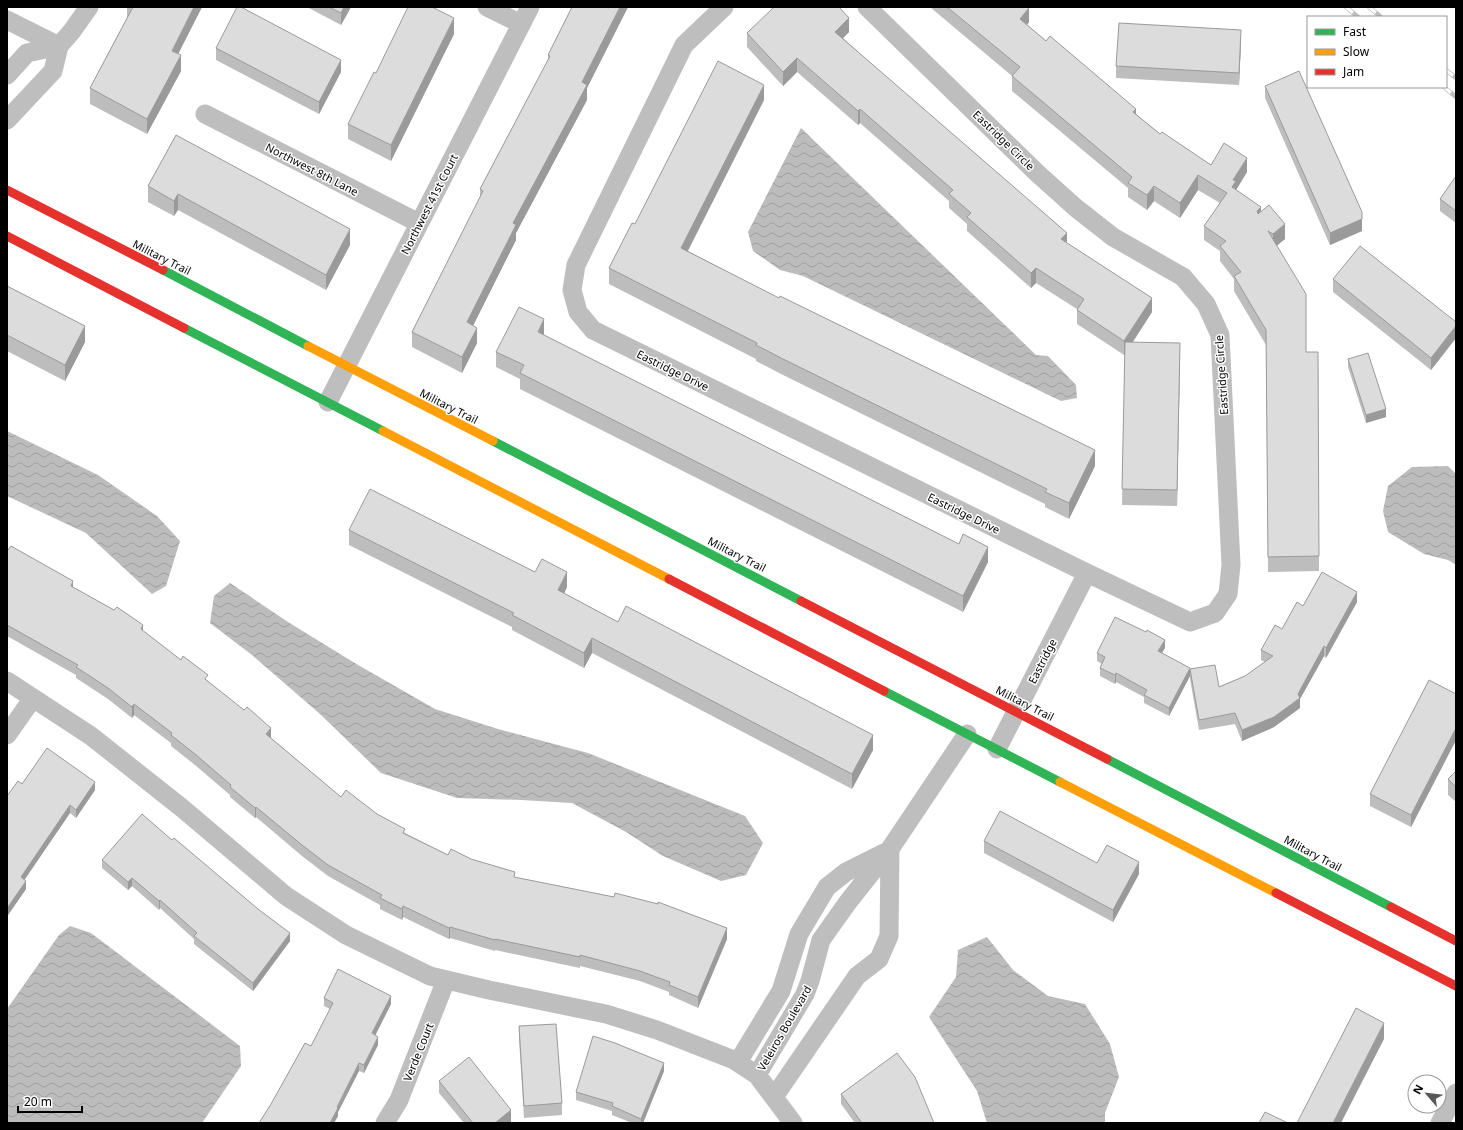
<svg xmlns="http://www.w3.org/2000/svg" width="1463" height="1130" viewBox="0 0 1463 1130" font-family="'Noto Sans',sans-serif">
  <defs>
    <pattern id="water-waves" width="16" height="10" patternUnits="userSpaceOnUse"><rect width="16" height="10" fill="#bcbcbc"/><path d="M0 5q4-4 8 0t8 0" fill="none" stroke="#a0a0a0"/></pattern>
  </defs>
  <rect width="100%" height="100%" fill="#fff"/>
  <path fill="url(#water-waves)" d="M801,128l235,227 12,1 28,29 1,13 -16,3 -258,-125 -23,-6 -27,-19 -5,-19z
    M7,431l91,44 59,41 23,25 -14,45 -14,8 -66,-61 -79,-37z
    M1448,466l8,8v91l-8,-5 -24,-6 -36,-22 -5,-21 5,-25 24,-19z
    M230,583l58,39 70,43 77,44 63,20 90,24 157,63 18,27 -17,32 -25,6 -58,-25 -37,-24 -54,-29 -51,-3 -64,-2 -76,-25 -61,-59 -68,-59 -42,-32 4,-27z
    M70,926l21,7 149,113 1,20 -39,57h-195v-114l52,-74z
    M987,937l26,33 35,26 37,8 25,40 9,33 -14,36v10h-118l-10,-32 -48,-74 27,-40 2,-27z"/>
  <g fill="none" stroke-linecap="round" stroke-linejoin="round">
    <path stroke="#bebebe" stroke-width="19" d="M487,7l34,17
      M724,7l-40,38 -108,220 -4,25 6,22 15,18 494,243 103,49 25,-9 13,-19 3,-29 -11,-230 -14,-31 -23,-27 -70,-40 -37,-29 -39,-35 -170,-166
      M7,20l52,26
      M7,75l20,-22 32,-7
      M205,114l214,109
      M7,120l46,-49 6,-25 13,-15 17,-24
      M328,402l202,-395
      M7,681l84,55 91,72 104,88 60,39 84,41 59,14 117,24 51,16 77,30 23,15
      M7,735l26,-37
      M997,749l90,-176
      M738,1062l43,-71 18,-57 28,-47 19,-15 38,-19
      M774,1097l83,-121 22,-17 10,-23 1,-87
      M385,1123l14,-23 47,-120
      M793,1123l-36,-48 48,-81 5,-13 11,-41 27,-38 42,-53 77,-115
      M1440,1123l16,-30"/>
    <path stroke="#30b455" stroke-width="9" d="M163,270l145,76
      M184,328l199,103
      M493,441l308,160
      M884,691l176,91
      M1107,759l284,148"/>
    <path stroke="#ff9f0a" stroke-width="9" d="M308,346l185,95
      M383,431l286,148
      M1060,782l216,111"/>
    <path stroke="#e5322d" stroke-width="9" d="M7,190l156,80
      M7,236l177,92
      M669,579l215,112
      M801,601l306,158
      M1276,893l180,93
      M1391,907l65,34"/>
    <g stroke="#bdbdbd" stroke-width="4.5">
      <path id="rail" d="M1346,7l12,10
        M1369,7l12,10
        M1446,70l10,8
        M1444,87l12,10"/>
    </g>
    <use href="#rail" stroke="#fff" stroke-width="3" stroke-dasharray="9" stroke-linecap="butt"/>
  </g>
  <path fill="#bdbdbd" d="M127,7h75l-24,47 3,17 -34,63 -57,-30v-16l37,-70z
    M307,7h44l-10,18z
    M572,7h56l-41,81v12l-71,133v7l-43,85 4,18 -15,30 -50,-26v-15l68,-134v-9l68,-128v-6z
    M930,7h99v15l-2,3 133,109 51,31 36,7 -11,18 25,22 24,27 -8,6 29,107h12l1,219 -51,1 -2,-227 -32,-54v-12l-14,-18v-10l-16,-11v-14l16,-23 -22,-13 -18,28 -26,-17 -7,9 -19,-13v-9l-116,-97v-15z
    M849,32l-6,6 224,205 85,69 -19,30 47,17 -3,147 -55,-1 3,-151 -1,1 -47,-31v-15l-41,-26 -5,5 -64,-57v-7l-18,-16v-7l-89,-78 -2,2 -61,-53 -14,14 -36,-39v-14z
    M454,34l-63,127 -43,-22v-15l28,-51z
    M1241,42l-2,43 -123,-7v-12z
    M216,48l125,24 -22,42 -103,-54z
    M1265,86l97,145 -32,14 -65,-147z
    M764,100l-76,151 407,215 -26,53 -24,-12v-3l-264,-130 -25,-13v-2l-147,-75v-16l26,-44z
    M176,135l174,110 -24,45 -148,-80 -4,6 -26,-14v-16z
    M1456,176v47l-16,-12v-12z
    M1333,279l123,43v16l-25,32 -98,-78z
    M7,286l78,56 -20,39 -58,-30z
    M544,335l444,227 -25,50 -443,-223v-10l-24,-12v-15z
    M1348,359l38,58 -20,6 -18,-56z
    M349,530l186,42 32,15 -3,7 54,28 255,128 -21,39 -260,-136 -8,15 -72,-38v-3l-163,-82z
    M7,550l66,37 70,44 65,50 63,57 70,59 36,17 28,19 43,22 23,4 44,19 212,61 -29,69 -29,-13v-3l-29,-11 -60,-15v2l-85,-18v1l-45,-13 -1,1 -46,-22 -1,3 -22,-11v-4l-52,-29 -26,-20 -46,-39 -1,1 -25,-21v-2l-35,-30 -24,-19v-3l-37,-28 -2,3 -24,-19 -32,-21v-3l-69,-39z
    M1357,602l-31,56 -2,-2 -24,43v9l-26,19 -32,14 -7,-17 -36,6 -9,-51v-10l29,18 26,-11 20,-14 -4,-2v-10l21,-21 21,-23z
    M1165,648l-3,5 28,23 -21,40 -25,-13v-6l-28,-15 -1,2 -15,-8v-8l2,-4 -5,-3v-8z
    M1456,694v46l-45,87 -41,-21v-12z
    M1456,771v31l-8,-7v-16z
    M22,784l73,6 -19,28 -6,-5 -46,67 2,9 -18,26h-1v-119z
    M172,840l118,101 -37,50 -59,-47v-5l-34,-31 -1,2 -27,-24 -4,4 -26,-22v-8z
    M984,841l113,22 42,11 -26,48 -129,-69z
    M324,998l67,6 -16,31 3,10 -14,28 -5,-2 -21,41v4l-4,7h-75l52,-77 19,-37 -6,-3z
    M519,1026l43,77v12l-38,3 -5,-79z
    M664,1071l-21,52h-11l-20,-8v-4l-36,-11v-8z
    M439,1081l72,41 -1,1h-46l-25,-30z
    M841,1094l93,29h-79l-14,-19z"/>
  <path fill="#9a9a9a" d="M194,7h8l-30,59v-15z
    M344,7h7l-10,18v-12z
    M620,7h8l-41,81v12l-71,133v7l-49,98v-16l46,-99 69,-141z
    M1029,8v14l-9,12v-15z
    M454,18v16l-63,127v-16z
    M849,18v14l-14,14v-14z
    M1241,30v12l-2,43v-12z
    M181,55v16l-34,63v-15z
    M797,58v14l-14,14v-14z
    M341,60v12l-22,42v-12z
    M764,85v15l-83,164v-16z
    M860,109v14l-2,2v-14z
    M1136,109v15l-3,-12z
    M1247,158v14l-11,18 -4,-3 1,-7z
    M1198,175v15l-18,28v-15z
    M1154,186v15l-7,9v-15z
    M178,194v16l-4,6v-15z
    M1261,207v15l-4,-11z
    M1362,219v12l-32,14v-12z
    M1285,224v15l-12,10v-15z
    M350,229v16l-24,45v-15z
    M1067,233v14l-6,-8z
    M1036,268v15l-5,5v-15z
    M1152,298v14l-28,43v-14z
    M544,319v16l-6,-3z
    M85,326v16l-20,39v-16z
    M1456,326v12l-25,32v-12z
    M477,328v15l-15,30v-16z
    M1180,343v16l-3,147v-16z
    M1386,409v8l-20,6v-8z
    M1095,450v16l-26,53v-16z
    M988,547v15l-25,50v-16z
    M567,572v15l-9,19v-16z
    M73,581v11l-2,-6z
    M1357,592v10l-31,56v-10z
    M143,625v11l-2,-7z
    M592,638v15l-8,15v-15z
    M1165,640v8l-7,11v-8z
    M1324,646v10l-24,43v9l-26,19 -32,14v-11l56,-36z
    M1190,668v8l-21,40v-8z
    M1116,673v9l-1,2v-9z
    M134,704v11l-2,3v-11z
    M271,728v11l-5,-5z
    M1456,728v12l-45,87v-12z
    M873,735v15l-21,39v-15z
    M95,782v8l-19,28v-8z
    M70,805v8l-49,72v-8z
    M256,807v10l-1,1v-10z
    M1139,862v12l-26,48v-12z
    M132,878v8l-4,4v-8z
    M26,881v8l-18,26v-8z
    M160,900v8l-1,2v-9z
    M403,906v11l-1,3v-11z
    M450,927v11l-1,1v-11z
    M727,928v11l-29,69v-11z
    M290,933v8l-37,50v-8z
    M391,996v8l-19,38v-9z
    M1384,1023v16l-43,84h-8z
    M378,1037v8l-14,28v-8z
    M359,1063v8l-21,41v4l-4,7h-4z
    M664,1063v8l-21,52h-2v-4z
    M511,1110v12l-1,1h-15z"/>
  <path fill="#dcdcdc" stroke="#9a9a9a" d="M133,7h61l-22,44 9,4 -34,64 -57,-31z
    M237,7h4l100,53 -22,42 -103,-54z
    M329,7h15l-3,6z
    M408,7h24l22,11 -63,127 -43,-21 26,-52 2,1z
    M572,7h48l-38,75 5,3 -74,138 3,2 -49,97 10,6 -15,29 -50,-25 71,-141 -3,-2 70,-133 -2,-1z
    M774,7h65l10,11 -14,14 232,201 -6,6 91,59 -28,43 -47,-31 7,-11 -48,-31 -5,5 -64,-56 4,-4 -22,-19 4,-4 -93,-81 -2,2 -61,-53 -14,14 -36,-39z
    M947,7h82v1l-9,11 26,22 4,-5 86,73 -3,3 27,22 2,-2 49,33 13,-22 23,15 -14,22 3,1 -4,6 29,20 -4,4 1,3 11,-9 16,19 -12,10 -5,-3 38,63v58h12l1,204 -51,1 -2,-227 -32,-54 7,-4 -21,-26 6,-5 -22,-15 23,-33 -29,-18 -18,28 -26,-17 -7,9 -19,-12 4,-6 -120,-101 8,-9z
    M1119,23l122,7 -2,43 -123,-7z
    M718,61l46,24 -83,163 98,50 1,-2 315,154 -26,53 -24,-11 2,-3 -266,-131 -25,-13 1,-2 -148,-75 23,-45 3,1z
    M1299,71l63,141v7l-32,14 -65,-147z
    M176,135l174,94 -24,46 -148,-81 -4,7 -26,-15z
    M1456,176v35l-16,-12z
    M1360,246l96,76v4l-25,32 -98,-79z
    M7,286l78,40 -20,39 -58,-30z
    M519,307l25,12 -6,13 421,212 4,-10 25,13 -25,49 -443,-223 4,-8 -28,-13z
    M1125,342l55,1 -3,147 -55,-1z
    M1368,353l18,56 -20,6 -18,-56z
    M370,489l165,83 7,-13 25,13 -9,18 60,32 8,-16 247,129 -21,39 -260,-136 -8,15 -72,-38 2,-2 -165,-83z
    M11,546l62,35 -2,5 43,24 3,-3 26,18 -2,4 40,31 2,-4 25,19 -3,4 39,31 3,-3 24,21 -5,6 75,63 5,-7 31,24 28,15 -2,4 45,22 3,-6 20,10 44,13 -1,5 100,20 1,-4 43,11v-2l69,26 -29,69 -29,-12 1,-3 -30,-11 -60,-16v2l-85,-18v1l-45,-13 -1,1 -46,-22 -1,3 -22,-11 2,-3 -54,-30 -26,-20 -46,-38 -1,1 -25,-21 1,-2 -36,-31 -24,-19 1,-2 -38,-29 -2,3 -24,-19 -32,-21 2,-2 -71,-40v-75h1z
    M1322,572l35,20 -31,56 -2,-2 -26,48 2,4 -26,19 -32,13 -7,-17 -36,7 -9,-51 25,-4 4,22 26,-11 28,-20 -12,-6 14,-25 7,4 15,-27 6,4z
    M1115,617l31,15 1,-2 18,10 -7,11 32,17 -21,40 -25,-13 3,-5 -31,-17 -1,2 -15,-7 5,-11 -8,-4z
    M1429,680l27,14v34l-45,87 -41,-21z
    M47,748l48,34 -19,28 -6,-5 -49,72 5,4 -18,26h-1v-111l11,-15 4,3z
    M1456,771v16l-8,-8z
    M1000,811l97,52 10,-18 32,17 -26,48 -129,-69z
    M142,814l30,26 2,-2 84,71 32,24 -37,50 -59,-47 3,-3 -37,-33 -1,1 -27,-23 -4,4 -26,-22z
    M338,969l53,27 -19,37 6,4 -14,28 -5,-2 -22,44 1,1 -8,15h-71l12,-19 34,-61 6,3 22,-43 -9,-5z
    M1356,1008l28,15 -51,100h-36z
    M556,1024l6,79 -38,3 -5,-80z
    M593,1036l22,7 49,20 -23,56 -29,-13 1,-3 -37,-11z
    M897,1053l18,24 19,46h-72l-21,-29z
    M469,1057l42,53 -16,13h-22l-34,-42z
    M1265,1112l23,11h-29z"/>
  <g text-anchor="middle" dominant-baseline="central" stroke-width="3" stroke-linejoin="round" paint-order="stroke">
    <g font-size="11" fill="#000" stroke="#fff">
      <text transform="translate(1004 140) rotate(44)">Eastridge Circle</text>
      <text transform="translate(312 169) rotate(27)">Northwest 8th Lane</text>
      <text transform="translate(429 204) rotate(-63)">Northwest 41st Court</text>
      <text transform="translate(162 257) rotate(27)">Military Trail</text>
      <text transform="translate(673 370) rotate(26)">Eastridge Drive</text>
      <text transform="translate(1221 375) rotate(-94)">Eastridge Circle</text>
      <text transform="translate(449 406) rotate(27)">Military Trail</text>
      <text transform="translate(964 513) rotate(26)">Eastridge Drive</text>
      <text transform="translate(737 554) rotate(27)">Military Trail</text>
      <text transform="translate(1042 661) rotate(-63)">Eastridge</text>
      <text transform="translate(1025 703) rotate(27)">Military Trail</text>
      <text transform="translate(1313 853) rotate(28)">Military Trail</text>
      <text transform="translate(784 1028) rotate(-60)">Veleiros Boulevard</text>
      <text transform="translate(418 1052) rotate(-68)">Verde Court</text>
    </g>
  </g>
  <rect width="1463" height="1130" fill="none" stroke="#000000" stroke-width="16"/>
  <rect x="1307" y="16" width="140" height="72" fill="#ffffff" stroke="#999999"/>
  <rect x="1315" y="29" width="20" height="6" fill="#30b455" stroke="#999999"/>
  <text x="1343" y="36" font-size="12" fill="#000000">Fast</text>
  <rect x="1315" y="49" width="20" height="6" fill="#ff9f0a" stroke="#999999"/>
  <text x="1343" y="56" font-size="12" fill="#000000">Slow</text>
  <rect x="1315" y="69" width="20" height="6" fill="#e5322d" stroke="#999999"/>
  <text x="1343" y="76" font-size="12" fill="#000000">Jam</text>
  <g transform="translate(1427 1094) rotate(298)"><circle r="19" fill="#ffffff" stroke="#999999"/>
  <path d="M0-3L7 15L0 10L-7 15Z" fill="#595959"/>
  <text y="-6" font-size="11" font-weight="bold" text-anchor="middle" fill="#000000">N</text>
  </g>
  <path d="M18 1106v6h64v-6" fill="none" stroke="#000000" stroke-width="2"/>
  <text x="24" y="1106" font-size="12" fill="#000000" stroke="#ffffff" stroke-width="3" paint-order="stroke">20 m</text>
</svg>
